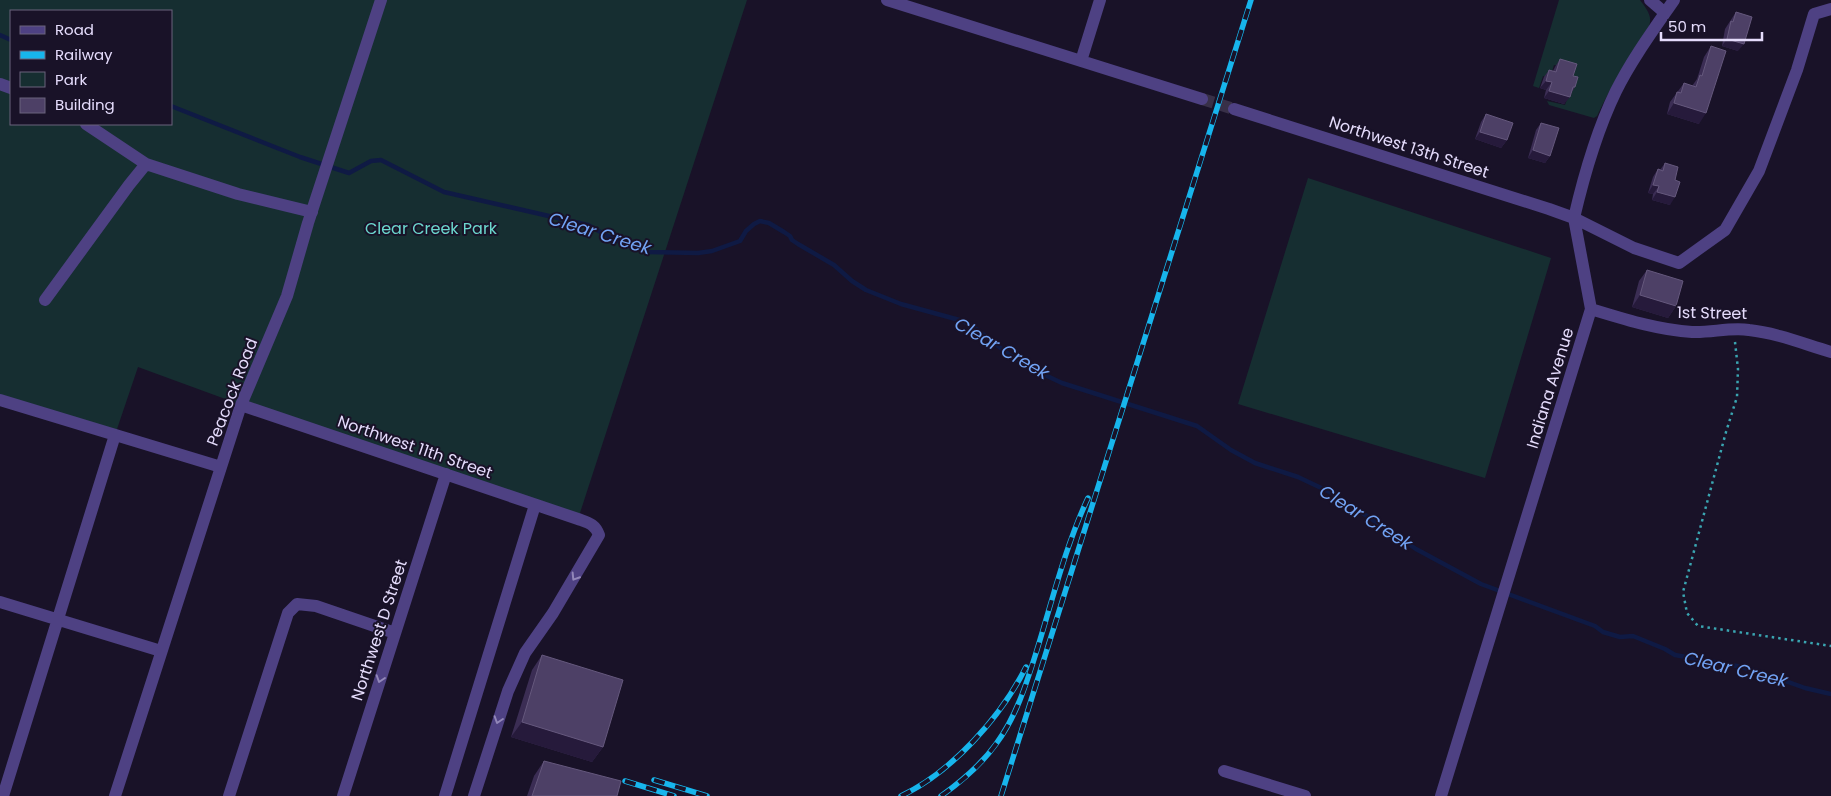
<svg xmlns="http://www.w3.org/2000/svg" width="1831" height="796" viewBox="0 0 1831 796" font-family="Poppins,sans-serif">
  <rect width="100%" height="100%" fill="#191228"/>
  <path fill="#162e31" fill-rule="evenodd" d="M0,0h747l-169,519 -301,-101 -139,-51 -23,68 -115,-35zM11,11h160v113h-160z
    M1559,0h81c6,8 13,16 9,26 -19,29 -37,58 -52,90l-3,2 -45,-13 -2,-4 18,4 3,-9h3l3,-13 -3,-1 4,-11 -21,-6 -4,13 -7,-2 -4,12 -6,-2z
    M1308,178l243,80 -66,220 -247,-74z"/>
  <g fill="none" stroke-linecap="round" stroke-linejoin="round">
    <path stroke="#0f1a44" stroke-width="4.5" d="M0,35l11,5
      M171,106l129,51 49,16 22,-12 10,-1 63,32 144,33 27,15 33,12 50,1 14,-2 28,-10 6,-10 8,-7 6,-3 9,2 15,9 6,4 2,4 6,4 36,21 18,16 14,9 35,14 62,17 12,7 36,28 19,12 32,15 135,43 34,24 24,13 43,14 36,17 82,55 65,35 114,42 8,6 17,5 13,-1 32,13 10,6 62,11 20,5 48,17 26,6"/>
    <path stroke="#383048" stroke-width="12" stroke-dasharray="12 6" stroke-linecap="butt" d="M1202,99l32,10"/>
    <path stroke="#3aa5b1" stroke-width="2.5" stroke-dasharray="2.5 4" stroke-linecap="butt" d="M1735,342l3,27 -1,28 -11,35 -43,160 4,21 11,13 133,20"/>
    <path stroke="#4e4183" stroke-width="12" d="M887,0l315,99
      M1650,0l15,13
      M1081,61l19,-61
      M0,84l11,4
      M1234,109l315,100 25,9 60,30 45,15 46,-33 34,-59 38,-101 17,-56 17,-5
      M86,124l60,40
      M45,300l84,-115 17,-21 92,30 74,18
      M1591,309c33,10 67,21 101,23 19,1 38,-5 57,-2 28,3 55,14 82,22
      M0,400l221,67
      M241,405l337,114c11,4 17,5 21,16l-46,78 -28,40 -17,38 -34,105
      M0,602l161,49
      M1224,771l81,25
      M3,796l112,-361
      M115,796l126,-391 46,-109 21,-73 73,-223
      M229,796l59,-183 9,-9 19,2 79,27
      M343,796l103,-322
      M445,796l90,-291
      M1441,796l150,-487 -17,-91c10,-43 23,-88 42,-127 16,-32 38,-62 58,-91"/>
    <g stroke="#17b5ec" stroke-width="5.5">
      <path id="rail" d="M654,780l53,16
        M625,781l49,15
        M901,796c51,-24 100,-79 125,-129
        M941,796c21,-15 40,-31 55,-52 20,-27 30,-59 40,-91 16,-51 29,-106 52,-155
        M1001,796l250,-796"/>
    </g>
    <use href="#rail" stroke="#191228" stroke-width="4" stroke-dasharray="11" stroke-linecap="butt"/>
  </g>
  <path fill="#3b2d54" d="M1736,12l2,39 -16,-5 3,-17z
    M1711,46l-12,78 -32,-10 3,-12 14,-19 8,3 5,-7 7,-22z
    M1560,59l13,17 2,11 -11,17 -20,-6 2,-8 -6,-2 4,-11 5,-7 4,1 2,-4z
    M1486,114l21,26 -6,8 -26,-9 6,-17z
    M1541,123l9,33 -5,7 -17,-5 8,-28z
    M1665,163l10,17 -5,25 -18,-5 1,-6 -5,-1 5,-16 5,-8 2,1z
    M1647,270l29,36 -8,12 -36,-11 7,-26z
    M542,655l61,92 -11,15 -81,-25 21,-67z
    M544,761l73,35h-90l7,-20z"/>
  <path fill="#261a3b" d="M1727,39l17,5 -6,7 -16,-5z
    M1546,81l6,1 -6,8 -6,-2z
    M1549,91l21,6 -6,7 -20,-6z
    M1674,103l32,10 -7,11 -32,-10z
    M1480,132l27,8 -6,8 -26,-9z
    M1533,150l17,6 -5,7 -17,-5z
    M1653,185l6,1 -6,8 -5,-1z
    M1657,192l18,5 -5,8 -18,-5z
    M1640,295l36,11 -8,12 -36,-11z
    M522,722l81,25 -11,15 -81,-25z"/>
  <path fill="#4d4066" stroke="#65587d" d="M1736,12l16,5 -8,27 -17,-5 4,-18 2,1z
    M1711,46l15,5 -20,62 -32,-10 3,-11 4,1 3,-10 12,4 4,-12 2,1z
    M1560,59l17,5 -4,12 5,1 -3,10h-2l-3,10 -21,-6 3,-9 -6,-1 3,-11 7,2z
    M1486,114l27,9 -6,17 -27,-8z
    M1541,123l18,5 -9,28 -17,-6z
    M1665,163l13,4 -3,13 5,2 -5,15 -18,-5 2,-6 -6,-1 5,-16 5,2z
    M1647,270l36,11 -7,25 -36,-11z
    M542,655l81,25 -20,67 -81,-25z
    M544,761l77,20 -4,15h-85z"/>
  <defs><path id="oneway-chevron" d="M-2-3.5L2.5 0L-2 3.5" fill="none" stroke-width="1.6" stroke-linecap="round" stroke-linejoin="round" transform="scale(1.25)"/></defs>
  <g stroke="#9287b9">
    <use href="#oneway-chevron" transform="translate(575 577) rotate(122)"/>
    <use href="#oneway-chevron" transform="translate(380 679) rotate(108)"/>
    <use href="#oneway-chevron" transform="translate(498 720) rotate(108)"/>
  </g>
  <g text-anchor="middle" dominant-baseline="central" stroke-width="4" stroke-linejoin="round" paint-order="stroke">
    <g font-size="16" fill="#e5dcfc" stroke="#191228">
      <text transform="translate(1409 147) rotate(18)">Northwest 13th Street</text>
      <text transform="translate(1712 313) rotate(1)">1st Street</text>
      <text transform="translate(1550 388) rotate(-73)">Indiana Avenue</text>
      <text transform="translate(232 392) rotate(-69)">Peacock Road</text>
      <text transform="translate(415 447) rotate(19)">Northwest 11th Street</text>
      <text transform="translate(379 630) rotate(-72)">Northwest D Street</text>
    </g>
    <g font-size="16" fill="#6cd7ce" stroke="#191228">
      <text x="431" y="228">Clear Creek Park</text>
    </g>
    <g font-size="18" font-style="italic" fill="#72a3f4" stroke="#191228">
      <text transform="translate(600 233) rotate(17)">Clear Creek</text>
      <text transform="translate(1002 348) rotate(30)">Clear Creek</text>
      <text transform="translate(1366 517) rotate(32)">Clear Creek</text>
      <text transform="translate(1736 669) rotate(13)">Clear Creek</text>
    </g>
  </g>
  <rect x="10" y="10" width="162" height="115" fill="#191228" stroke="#6b637d"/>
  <rect x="20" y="26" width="25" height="8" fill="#4e4183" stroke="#6b637d"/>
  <text x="55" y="35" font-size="15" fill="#e5dcfc">Road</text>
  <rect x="20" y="51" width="25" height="8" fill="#17b5ec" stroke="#6b637d"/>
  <text x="55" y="60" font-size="15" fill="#e5dcfc">Railway</text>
  <rect x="20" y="72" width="25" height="15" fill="#162e31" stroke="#6b637d"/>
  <text x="55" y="85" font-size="15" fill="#e5dcfc">Park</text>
  <rect x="20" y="98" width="25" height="15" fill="#4d4066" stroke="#6b637d"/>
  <text x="55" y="110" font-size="15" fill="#e5dcfc">Building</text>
  <path d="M1661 32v8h101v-8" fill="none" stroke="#e5dcfc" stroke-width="2.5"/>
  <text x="1668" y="32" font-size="15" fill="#e5dcfc" stroke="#191228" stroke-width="4" paint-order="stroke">50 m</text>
</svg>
